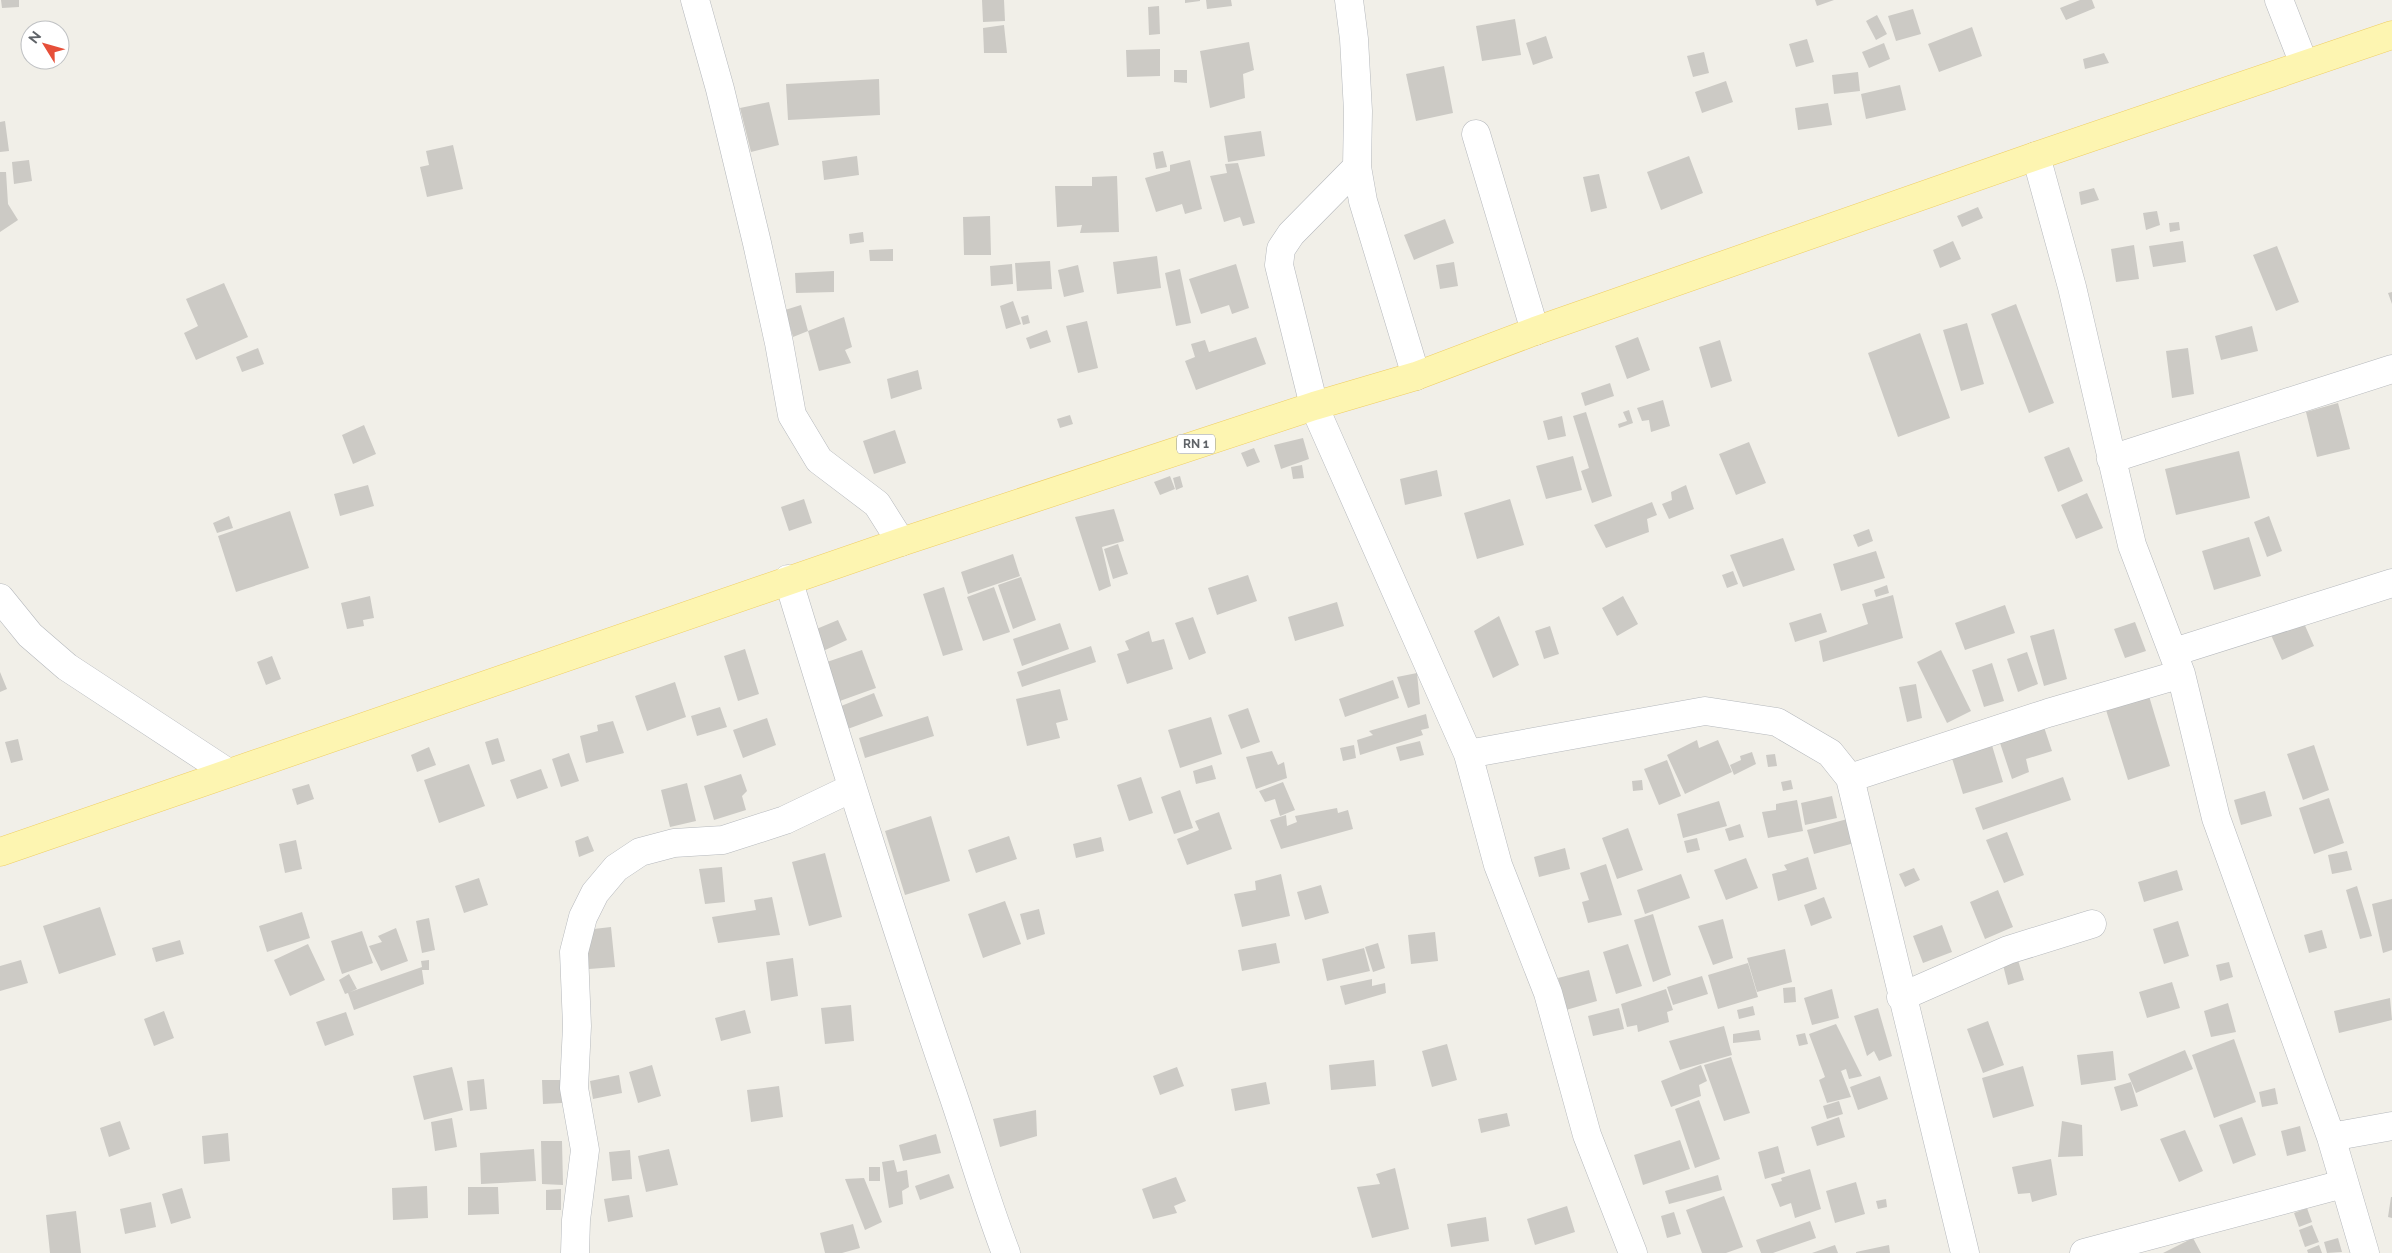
<svg xmlns="http://www.w3.org/2000/svg" width="2392" height="1253" viewBox="0 0 2392 1253" font-family="Raleway,sans-serif">
  <rect width="100%" height="100%" fill="#f1efe8"/>
  <path fill="#cccac5" d="M1,0h18v7l-17,1z
    M982,0h22l1,21 -22,1z
    M1185,0h15v1l-15,2z
    M1206,0h25l1,6 -25,3z
    M1815,0h19l-17,6z
    M2080,0h12l3,8 -29,12 -6,-12z
    M1159,6l1,28 -11,1 -1,-28z
    M1913,9l8,25 -25,7 -8,-25z
    M1877,15l10,19 -11,6 -10,-19z
    M1515,19l6,36 -39,6 -6,-35z
    M1004,25l3,28h-23l-1,-25z
    M1972,27l10,29 -43,16 -11,-28z
    M1546,36l7,22 -20,7 -7,-22z
    M1807,39l7,23 -18,5 -7,-23z
    M1249,42l5,28 -11,4 2,24 -35,10 -10,-57z
    M1884,43l6,16 -21,9 -7,-16z
    M1160,49v27l-33,1 -1,-27z
    M1704,52l5,21 -16,4 -6,-21z
    M2104,53l5,10 -24,6 -2,-10z
    M1444,66l9,47 -37,8 -10,-47z
    M1174,70h13v13l-13,-1z
    M1858,72l2,19 -26,3 -2,-19z
    M879,79l1,36 -92,5 -2,-36z
    M1726,81l7,21 -31,11 -7,-21z
    M1900,85l6,25 -40,9 -5,-25z
    M769,102l10,43 -28,7 -11,-44z
    M1828,103l4,22 -34,5 -3,-22z
    M5,121l4,30 -9,1v-30z
    M1261,131l4,25 -37,6 -4,-26z
    M453,145l10,44 -36,8 -7,-30 9,-2 -3,-14z
    M1163,151l4,16 -11,2 -3,-16z
    M857,156l2,19 -35,5 -2,-19z
    M1689,156l14,37 -42,17 -14,-38z
    M29,160l3,21 -18,3 -2,-22z
    M1190,160l12,49 -17,5 -3,-10 -26,8 -11,-34 25,-7v-6z
    M1238,163l17,60 -12,3 -3,-9 -16,5 -14,-46 17,-3 -2,-9z
    M0,172h6l2,32 10,16 -18,12z
    M1599,174l8,34 -16,4 -8,-35z
    M1117,176l2,56 -39,1 2,-8 -25,2 -2,-41h37v-9z
    M2094,188l5,12 -18,5 -2,-13z
    M1978,207l5,11 -21,9 -5,-11z
    M2157,211l3,14 -14,5 -3,-17z
    M990,216l1,39h-27l-1,-38z
    M1445,219l9,24 -40,17 -10,-25z
    M2179,222l1,8 -10,2 -1,-9z
    M863,232l1,10 -14,2 -1,-10z
    M1953,241l8,18 -21,9 -7,-18z
    M2183,241l3,21 -33,5 -4,-21z
    M2134,245l5,34 -23,3 -5,-33z
    M2277,246l22,56 -23,9 -23,-56z
    M893,249v12h-23l-1,-11z
    M1157,256l4,32 -44,6 -4,-32z
    M1050,261l2,28 -35,2 -2,-28z
    M1454,262l4,24 -18,3 -4,-24z
    M1012,264l1,20 -22,2 -1,-20z
    M1236,264l13,44 -17,6 -3,-9 -28,9 -12,-35z
    M1078,265l6,27 -20,5 -6,-27z
    M1180,269l11,54 -15,3 -11,-53z
    M834,271v21l-38,1 -1,-20z
    M224,283l24,54 -52,23 -12,-27 14,-7 -12,-27z
    M2392,292v12l-4,-11z
    M1013,301l8,23 -15,5 -6,-23z
    M2016,304l38,99 -25,10 -38,-99z
    M801,305l7,26 36,-14 8,30 -7,3 6,13 -32,8 -11,-40 -15,6 -8,-27z
    M1028,315l2,8 -7,2 -2,-8z
    M1087,321l11,47 -20,5 -12,-47z
    M1967,323l17,61 -23,7 -18,-61z
    M2252,326l6,25 -37,9 -6,-24z
    M1047,330l4,12 -21,7 -4,-11z
    M1920,333l30,85 -52,19 -30,-84z
    M1256,337l10,27 -70,26 -11,-29 10,-4 -4,-13 14,-4 4,12z
    M1638,337l12,33 -23,9 -12,-33z
    M1720,340l12,41 -21,7 -12,-41z
    M258,348l6,16 -22,8 -6,-15z
    M2188,348l6,46 -22,4 -6,-47z
    M918,370l4,19 -31,10 -4,-20z
    M1610,383l4,13 -29,10 -4,-13z
    M1663,400l7,26 -19,6 -2,-12 -7,1 -5,-13z
    M2338,403l12,46 -33,8 -11,-45z
    M1629,410l4,13 -14,5 -1,-4 9,-3 -4,-9z
    M1586,412l26,84 -20,7 -11,-32 8,-3 -16,-52z
    M1070,415l3,9 -13,4 -3,-9z
    M1562,416l4,20 -18,4 -5,-19z
    M364,425l12,29 -23,10 -11,-29z
    M895,430l11,33 -32,11 -11,-33z
    M1303,438l6,21 -28,10 -7,-24z
    M1749,442l17,41 -30,12 -17,-41z
    M2069,447l14,34 -25,11 -14,-35z
    M1254,448l6,14 -13,5 -6,-14z
    M2239,451l11,47 -74,17 -11,-46z
    M1573,456l9,34 -36,9 -10,-33z
    M1302,465l2,13 -11,1 -2,-12z
    M1437,470l5,26 -37,9 -5,-26z
    M1170,476l5,13 -15,6 -6,-13z
    M1180,476l3,11 -7,3 -3,-12z
    M368,485l6,21 -34,10 -6,-22z
    M1686,485l8,24 -25,10 -7,-15 10,-4 -1,-8z
    M2087,493l16,35 -27,11 -15,-34z
    M804,499l8,24 -23,8 -8,-24z
    M1510,499l14,46 -47,14 -13,-46z
    M1652,502l5,13 -10,4 2,13 -43,16 -12,-23z
    M1114,509l10,32 -22,6 9,39 -12,5 -24,-74z
    M290,511l19,57 -73,24 -18,-56z
    M229,516l4,12 -16,5 -4,-10z
    M2269,516l13,35 -15,6 -13,-35z
    M1869,529l4,12 -15,6 -5,-12z
    M2249,537l12,39 -47,14 -12,-39z
    M1783,538l12,32 -52,17 -13,-32z
    M1118,544l10,30 -15,5 -9,-30z
    M1876,551l9,27 -44,13 -8,-27z
    M1013,554l7,22 -52,18 -7,-22z
    M1733,571l5,13 -11,4 -5,-13z
    M1248,575l9,26 -40,14 -9,-27z
    M1021,577l15,43 -23,9 -15,-44z
    M1887,585l2,8 -13,4 -2,-7z
    M944,587l19,63 -20,6 -20,-62z
    M994,587l16,45 -27,9 -16,-44z
    M1893,595l10,43 -80,24 -4,-21 49,-17 -6,-20z
    M370,596l4,22 -11,2 1,6 -17,3 -6,-26z
    M1623,596l15,28 -21,12 -15,-28z
    M1337,602l7,24 -49,15 -7,-24z
    M2005,605l10,28 -50,17 -10,-27z
    M1821,613l6,19 -32,10 -6,-19z
    M1499,616l20,49 -26,13 -19,-47z
    M1193,617l13,36 -17,7 -14,-37z
    M838,620l9,20 -24,11 -9,-21z
    M2303,621l11,25 -32,14 -11,-25z
    M2135,622l11,29 -21,7 -11,-29z
    M1060,623l9,26 -47,17 -9,-27z
    M1550,626l9,28 -15,5 -9,-28z
    M2054,629l13,50 -23,7 -14,-50z
    M1149,631l3,11 12,-3 9,30 -46,15 -10,-30 12,-4 -4,-9z
    M1091,646l5,16 -74,25 -5,-15z
    M745,649l14,45 -21,7 -14,-45z
    M862,650l14,38 -39,14 -13,-39z
    M1941,650l30,61 -24,12 -30,-61z
    M2027,652l11,32 -20,8 -11,-33z
    M272,656l9,23 -15,6 -9,-23z
    M1992,663l12,38 -20,6 -12,-37z
    M0,672l7,17 -7,3z
    M1417,673l3,31 -12,4 -11,-31z
    M1393,680l6,18 -54,19 -6,-18z
    M675,682l11,35 -39,14 -12,-35z
    M1916,684l6,34 -15,4 -8,-35z
    M1060,689l8,31 -12,3 4,15 -33,8 -11,-47z
    M874,693l9,23 -38,14 -9,-22z
    M2149,696l21,70 -42,14 -22,-70z
    M720,707l7,20 -30,9 -6,-20z
    M1248,708l12,34 -19,7 -13,-34z
    M1426,714l3,14 -8,2 2,5 -63,20 -3,-15 16,-5 -4,-4z
    M928,716l6,20 -69,22 -6,-20z
    M1211,717l11,37 -42,14 -12,-38z
    M767,718l9,27 -33,13 -10,-28z
    M613,721l11,32 -38,10 -6,-27 18,-5 -1,-6z
    M2044,727l8,24 -26,8 3,13 -17,7 -13,-39z
    M498,738l7,23 -13,4 -7,-23z
    M18,739l5,21 -12,3 -6,-21z
    M1697,740l2,8 19,-8 14,32 -47,22 -18,-39z
    M1420,741l4,14 -24,6 -4,-14z
    M1991,742l12,40 -40,12 -12,-39z
    M1354,745l2,13 -13,3 -3,-13z
    M2314,745l15,45 -26,10 -16,-46z
    M429,747l7,18 -19,7 -6,-17z
    M1272,751l6,14 6,-3 3,16 -31,11 -10,-32z
    M1752,752l4,12 -22,11 -4,-10 11,-5 -1,-4z
    M569,753l10,28 -18,6 -9,-28z
    M1775,754l2,12 -9,1 -2,-12z
    M1667,760l14,36 -22,9 -15,-36z
    M469,764l16,42 -46,17 -15,-43z
    M1212,765l4,14 -20,5 -3,-13z
    M541,769l7,19 -31,11 -7,-19z
    M741,774l6,17 -5,5 4,14 -32,10 -10,-34z
    M1141,777l12,36 -24,8 -12,-36z
    M2063,777l8,23 -88,30 -8,-22z
    M1642,780l1,10 -10,1 -1,-10z
    M1791,780l2,9 -10,2 -2,-9z
    M1283,782l12,28 -15,6 -5,-17 -10,3 -6,-11z
    M687,783l9,38 -26,6 -9,-37z
    M309,784l5,15 -17,6 -5,-16z
    M1180,790l13,38 -19,6 -13,-37z
    M2265,791l7,25 -31,9 -7,-25z
    M1832,796l5,22 -32,7 -4,-22z
    M2329,798l15,45 -30,11 -15,-46z
    M1797,800l6,31 -35,7 -6,-26 14,-2v-6z
    M1719,801l8,25 -44,12 -6,-24z
    M1337,808l1,5 10,-3 5,19 -72,20 -11,-29 16,-5 1,11 10,-4 -2,-6z
    M1219,812l13,37 -45,16 -10,-26 22,-9 -4,-9z
    M931,816l19,65 -45,14 -20,-64z
    M1851,818l7,24 -44,12 -7,-24z
    M1740,824l4,13 -15,4 -4,-12z
    M1628,828l15,42 -26,9 -15,-41z
    M2007,832l17,43 -20,8 -18,-43z
    M588,836l6,15 -15,6 -4,-16z
    M1009,836l8,23 -41,14 -8,-23z
    M1101,837l3,14 -28,7 -3,-14z
    M1697,838l3,12 -13,3 -3,-12z
    M296,840l6,29 -17,4 -6,-29z
    M1565,848l5,21 -31,8 -5,-20z
    M2347,851l5,19 -20,4 -4,-19z
    M825,853l17,64 -33,9 -17,-64z
    M1808,857l9,32 -39,12 -6,-27 15,-4 -3,-5z
    M1746,858l12,30 -32,12 -12,-30z
    M1606,864l16,51 -34,8 -6,-21 7,-2 -9,-27z
    M722,867l3,35 -20,2 -6,-35z
    M1914,868l6,12 -15,7 -6,-13z
    M2177,870l6,20 -39,12 -6,-20z
    M1281,874l9,42 -48,11 -8,-33 22,-4 -1,-9z
    M1681,874l9,24 -45,16 -8,-24z
    M479,878l9,27 -24,8 -9,-27z
    M1321,885l8,28 -24,7 -8,-28z
    M2357,886l15,50 -12,3 -14,-49z
    M1998,890l15,37 -28,12 -15,-37z
    M772,897l8,38 -62,8 -6,-26 44,-7 -2,-10z
    M1824,897l8,21 -21,8 -7,-21z
    M2392,899v51l-9,3 -11,-49z
    M1005,901l16,43 -38,14 -15,-44z
    M100,907l16,48 -57,19 -16,-48z
    M1039,909l6,25 -18,6 -7,-26z
    M302,912l8,26 -43,14 -8,-26z
    M1653,914l18,61 -18,7 -19,-62z
    M429,918l6,32 -13,3 -6,-32z
    M1723,919l10,39 -20,7 -15,-39z
    M2178,921l11,35 -25,8 -11,-35z
    M1942,925l10,27 -29,11 -10,-27z
    M611,927l4,40 -26,2 -4,-39z
    M396,928l12,33 -27,10 -12,-25 13,-4 -4,-6z
    M2322,930l5,18 -18,5 -5,-18z
    M362,931l11,32 -31,11 -11,-33z
    M1435,932l3,29 -27,3 -3,-29z
    M180,940l4,14 -28,8 -4,-14z
    M1276,943l4,20 -38,8 -4,-21z
    M1378,943l7,25 -12,4 -8,-25z
    M308,944l17,36 -35,16 -16,-36z
    M1628,944l14,42 -26,8 -13,-42z
    M1364,948l6,23 -43,10 -5,-22z
    M1785,949l7,33 -35,10 -10,-34z
    M793,958l5,38 -27,5 -5,-39z
    M21,960l7,23 -28,8v-25z
    M429,960v10h-7l2,14 -70,26 -6,-17 -3,1 -6,-14 10,-6 8,15 -7,3 72,-25 -1,-6z
    M2018,960l6,20 -16,5 -5,-20z
    M2229,962l4,15 -13,4 -4,-16z
    M1748,963l10,34 -40,12 -10,-34z
    M1589,970l8,31 -31,9 -8,-32z
    M1702,976l6,18 -35,11 -6,-18z
    M1372,979v7l13,-3 1,10 -41,12 -5,-19z
    M2172,982l8,26 -33,10 -8,-26z
    M1795,987l1,15 -12,1 -1,-15z
    M1666,989l7,21 -6,2 2,10 -31,10 -1,-7 -10,2 -6,-23z
    M1832,989l7,29 -27,7 -8,-27z
    M2390,998l2,22 -53,13 -5,-22z
    M2228,1003l8,29 -25,5 -7,-26z
    M851,1005l3,36 -29,3 -4,-36z
    M1753,1006l2,9 -16,4 -2,-9z
    M1619,1008l5,21 -31,7 -5,-20z
    M1878,1008l14,48 -13,5 -5,-10 -7,5 -13,-40z
    M745,1010l6,23 -30,8 -6,-23z
    M164,1011l10,27 -20,8 -10,-27z
    M346,1012l8,23 -29,11 -9,-24z
    M1988,1021l16,44 -21,8 -16,-44z
    M1836,1024l26,52 -13,3 -3,-10 -15,6 10,-4 10,26 -24,6 -8,-23 6,-3 -16,-43z
    M1724,1026l8,29 -52,15 -11,-29z
    M1759,1030l2,10 -28,3v-9z
    M1805,1033l3,11 -9,2 -3,-11z
    M2234,1039l22,63 -42,16 -22,-63z
    M1447,1044l10,36 -25,7 -10,-36z
    M2185,1050l8,19 -57,24 -8,-19z
    M2113,1051l3,29 -35,5 -4,-30z
    M1731,1057l19,56 -26,8 -20,-56z
    M1374,1060l2,26 -45,4 -2,-25z
    M652,1065l9,31 -23,7 -9,-31z
    M1701,1065l6,16 -8,4 2,11 -30,11 -10,-26z
    M2023,1066l11,40 -41,12 -11,-40z
    M452,1067l11,43 -39,10 -11,-44z
    M1177,1067l7,19 -24,9 -7,-19z
    M619,1075l3,18 -29,6 -3,-18z
    M1880,1076l8,23 -30,11 -8,-23z
    M484,1079l3,30 -17,2 -3,-30z
    M542,1080h19l1,23 -19,1z
    M1266,1082l4,22 -35,7 -4,-22z
    M2131,1082l7,24 -17,5 -7,-24z
    M779,1086l4,31 -32,5 -4,-32z
    M2275,1088l3,16 -16,3 -3,-15z
    M1699,1100l21,59 -25,9 -20,-59z
    M1839,1101l4,13 -16,5 -4,-13z
    M1036,1110l1,26 -37,11 -7,-28z
    M1507,1113l3,13 -29,7 -3,-14z
    M1839,1117l6,20 -28,9 -6,-19z
    M2242,1117l14,38 -23,9 -14,-39z
    M452,1118l5,29 -22,4 -4,-29z
    M120,1121l10,28 -21,8 -9,-29z
    M2062,1121l20,4 1,31 -25,1z
    M2300,1126l6,25 -19,5 -6,-25z
    M2185,1130l18,41 -24,11 -19,-43z
    M228,1133l2,28 -26,3 -2,-28z
    M936,1134l5,19 -38,8 -4,-16z
    M1680,1140l10,29 -47,16 -9,-30z
    M541,1141h21l1,44 -21,-1z
    M1778,1146l7,27 -20,6 -7,-27z
    M534,1149l2,32 -55,3 -1,-31z
    M669,1149l9,36 -32,7 -8,-36z
    M630,1150l2,29 -20,2 -3,-29z
    M2051,1159l6,36 -25,7 -2,-9 -12,1 -6,-27z
    M894,1160l3,12 10,-2 2,17 -7,4 1,13 -14,4 -7,-46z
    M869,1167h11v14h-11z
    M1395,1168l14,61 -37,9 -15,-51 23,-3 -4,-10z
    M1810,1169l11,40 -26,9 -4,-15 -11,4 -9,-23 11,-3 -1,-3z
    M949,1174l5,14 -34,12 -5,-14z
    M1718,1175l4,15 -53,14 -4,-13z
    M1176,1177l10,24 -12,5 3,7 -24,6 -11,-30z
    M864,1178l18,44 -17,8 -20,-51z
    M1856,1182l9,32 -30,9 -9,-32z
    M427,1186l1,32 -35,2 -1,-32z
    M468,1187h30l1,27 -31,1z
    M182,1188l9,30 -20,6 -9,-30z
    M561,1189v21h-15v-20z
    M629,1195l4,22 -25,5 -4,-23z
    M1724,1196l19,51 -17,6h-24l-16,-43z
    M2391,1197h1v21l-4,-1z
    M1886,1199l1,8 -9,2 -2,-8z
    M151,1202l5,25 -31,7 -5,-25z
    M1567,1206l8,26 -40,13 -8,-26z
    M2307,1208l5,14 -13,5 -5,-14z
    M76,1211l5,42h-31l-4,-38z
    M1674,1212l7,22 -14,4 -6,-22z
    M1486,1217l3,24 -38,6 -4,-23z
    M1810,1221l6,17 -43,15h-12l-5,-13z
    M853,1224l7,24 -18,5h-17l-5,-20z
    M2312,1225l7,17 -14,5 -6,-17z
    M2193,1238l8,15h-38z
    M2338,1238l4,14 -15,1 -3,-11z
    M1835,1245l3,8h-26z
    M1889,1245l1,8h-34v-1z
    M2319,1245l3,8h-14l-1,-3z"/>
  <g fill="none" stroke-linecap="round" stroke-linejoin="round">
    <g stroke="#b5b8bc" stroke-width="29">
      <path id="minor" d="M695,0l25,89 37,154 22,100 13,72 27,45 58,44 24,38
        M1349,0l5,39 4,72 -1,56 6,34 53,175
        M2279,0l25,64
        M1476,134l59,197
        M2036,156l36,131 60,258 49,129 35,144 115,319 34,116
        M1357,167l-66,67 -10,15 -2,16 35,141 154,348 30,111 50,128 39,142 46,118
        M2111,459l281,-90
        M788,579c53,173 106,345 165,516 18,53 33,106 53,158
        M0,598l30,37 37,32 160,105
        M2174,652l218,-69
        M1468,754l237,-43 72,11 53,31 20,25 115,475
        M1850,778l198,-65 133,-39
        M1901,997l107,-47 84,-26
        M2331,1137l61,-11
        M575,1253l1,-33 9,-70 -11,-62 3,-62 -3,-74 9,-35 12,-24 21,-25 24,-16 34,-9 49,-3 62,-20 67,-32
        M2084,1253l259,-69"/>
    </g>
    <g stroke="#efce63" stroke-width="29">
      <path id="major" d="M0,852l901,-310 413,-136 102,-30 119,-45 501,-175 356,-121"/>
    </g>
    <use href="#minor" stroke="#fff" stroke-width="28"/>
    <use href="#major" stroke="#fdf5b1" stroke-width="28"/>
  </g>
  <g text-anchor="middle" dominant-baseline="central" stroke-width="4" stroke-linejoin="round" paint-order="stroke">
    <rect fill="#fff" stroke="#8f9295" stroke-width="1" x="1177" y="434.5" width="38" height="19" rx="4"/>
    <g font-size="12" font-weight="bold" fill="#5f6368">
      <text x="1196" y="444">RN 1</text>
    </g>
  </g>
  <g transform="translate(45 45) rotate(307)"><circle r="24" fill="#ffffff" stroke="#bfc1c3"/>
  <path d="M0-4L9 19L0 12L-9 19Z" fill="#e64f39"/>
  <text y="-8" font-size="14" font-weight="bold" text-anchor="middle" fill="#5f6368">N</text>
  </g>
</svg>
